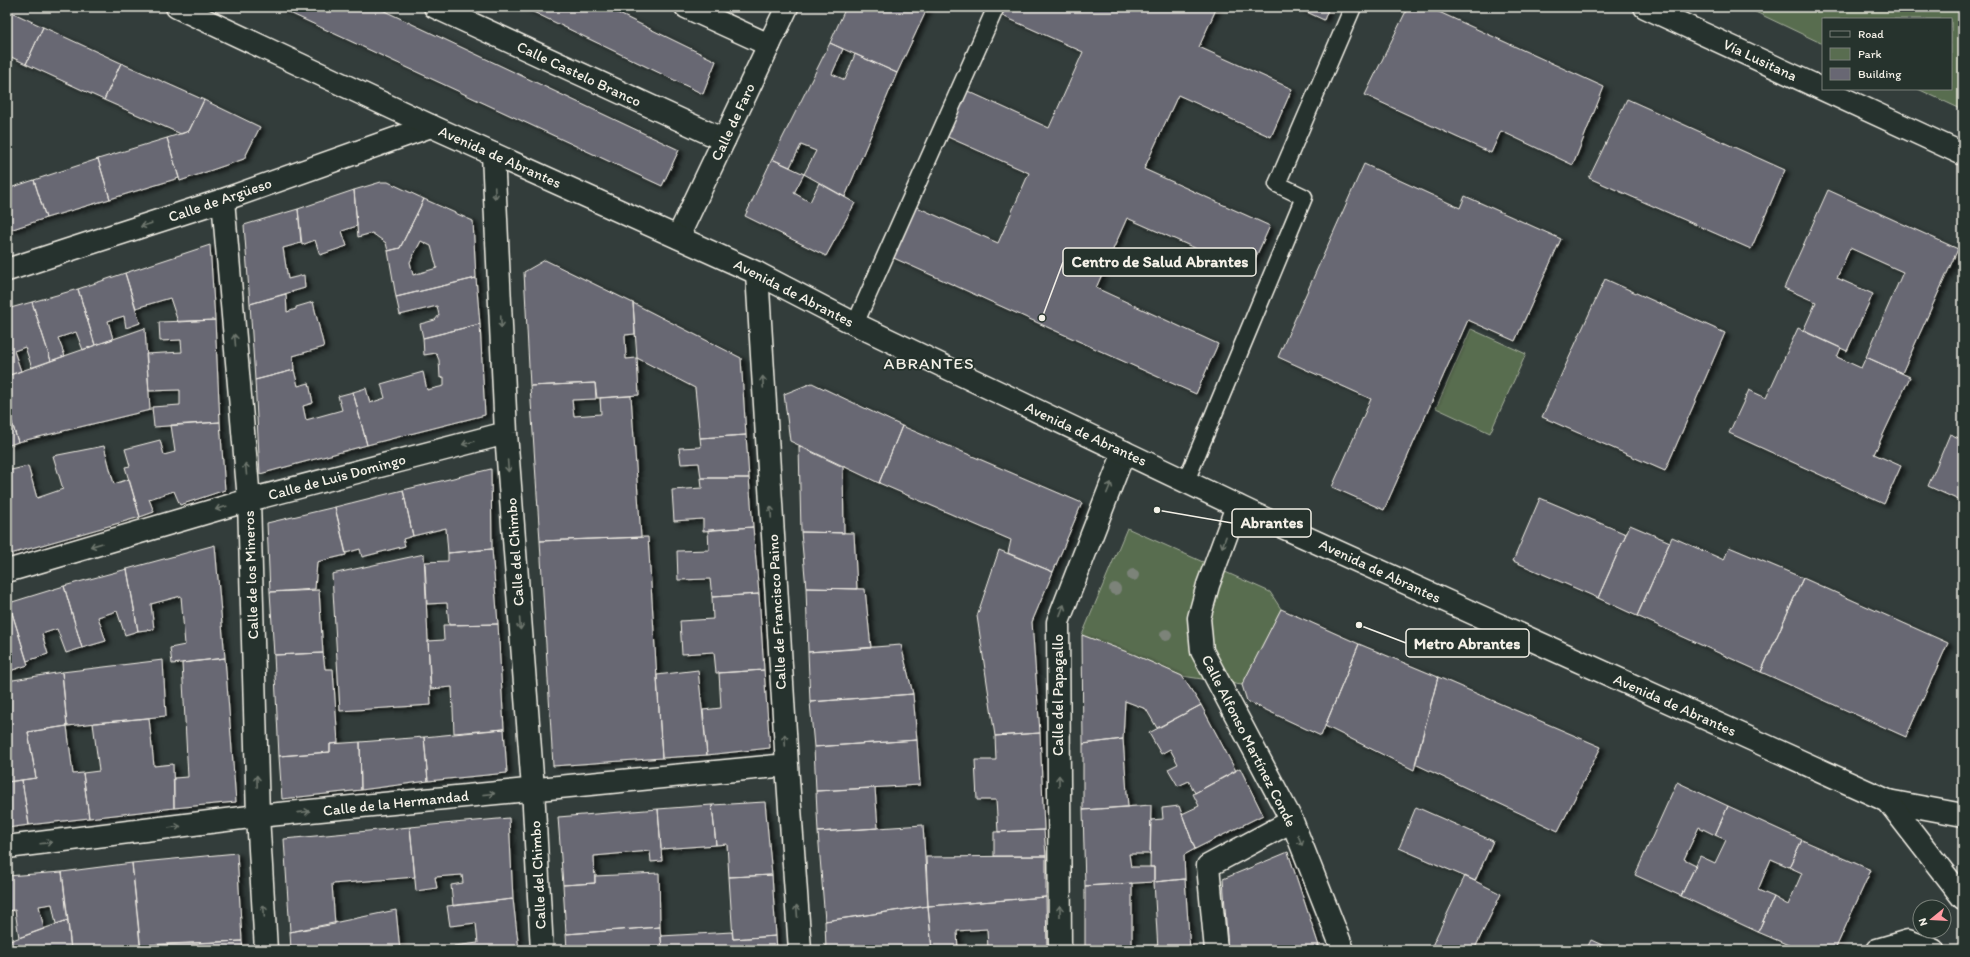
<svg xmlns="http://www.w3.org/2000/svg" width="1970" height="957" viewBox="0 0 1970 957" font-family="Itim,sans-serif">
  <defs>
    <filter id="shadow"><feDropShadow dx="4.5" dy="2.5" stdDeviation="2" flood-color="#0009"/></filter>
  </defs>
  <rect width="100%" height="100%" fill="#333d3b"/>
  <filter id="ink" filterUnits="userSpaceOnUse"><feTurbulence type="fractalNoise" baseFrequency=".025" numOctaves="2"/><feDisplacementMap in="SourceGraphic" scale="8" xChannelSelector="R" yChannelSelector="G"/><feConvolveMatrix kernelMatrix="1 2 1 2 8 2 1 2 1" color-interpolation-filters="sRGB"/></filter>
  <g filter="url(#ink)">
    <path fill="#596d50" stroke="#a6af9c" d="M1745,7h203l15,7v96l-45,-21h33v-70h-128v25z
      M1471,329l55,25 -36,79 -54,-25z
      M1127,528l143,64 11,17 -39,76 -60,-9 -100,-41z"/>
    <path fill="#686773" stroke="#f4f1e8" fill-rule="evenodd" filter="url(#shadow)" d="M277,7h99l303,143 -17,36z
      M523,7h82l111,54 -13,33z
      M846,7h82l-31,66 -67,-30z
      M998,7h219l-18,40 93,42 -21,48 -93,-42 -34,74 126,57 -21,46 -122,-54 -31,70 122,56 -22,50 -309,-139 23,-51 88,39 31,-70 -88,-39 20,-46 88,40 34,-76 -87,-39z
      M1296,7h33l-5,13z
      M1408,7h20l176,80 -31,78 -72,-34 -10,22 -126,-58z
      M7,10l36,17 -17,37 -19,-9z
      M43,27l78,36 -17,37 -78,-36z
      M830,43l13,6 -11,25 13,6 10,-26 42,19 -52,124 -41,-23 12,-23 -15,-6 -11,22 -18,-8z
      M121,63l83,37 -15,31 -8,3 -77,-34z
      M1627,99l158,71 -34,79 -162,-71z
      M204,100l56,27 -16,32 -64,22 -13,-43 22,-7z
      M167,138l12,40 -69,21 -12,-40z
      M98,159l12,40 -64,19 -12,-38z
      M772,159l32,15 -10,19 16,9 9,-19 36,20 -29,53 -81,-40z
      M1364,164l96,44 5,-12 96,43 -46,102 -47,-21 -84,190 -52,-23 39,-88 -93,-42z
      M34,180l12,38 -39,13v-42z
      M381,182h7l36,17 -24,49 -12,3 -2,-8 -14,-10 -14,4 -4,-47z
      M354,190l3,36 -15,5 5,15 -27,9 -5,-15 -13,5 -4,-36z
      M1828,190l130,59 -56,124 -36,-16 37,-85 -53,-24 -13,30 36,16 -26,57 -44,-20 13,-29 -32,-14z
      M424,199l49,22 3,57 -80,19 -8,-46 12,-3zM421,241l10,5 6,22 -24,7 -3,-13z
      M298,209l3,34 -18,5 5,31 16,-4 1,13 -55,16 -6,-79z
      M210,245l5,75 -37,2 -8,-24 -34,10 -11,-35z
      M545,260l88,43 2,31 -10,1 1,24 11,-1 2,37 -42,3 -2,-15 -65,3 -6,-114z
      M125,273l15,50 -14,5 -2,-12 -16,5 5,18 -18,6 -17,-56z
      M476,278l4,46 -57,14 -3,-14 15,-4 4,-5 -2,-9 -37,9 -4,-18z
      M1605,279l120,54 -60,138 -123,-54z
      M78,289l17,56 -12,5 -7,-18 -18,6 7,18 -14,5 -19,-59z
      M286,294l1,18 9,-3v-2l17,-5 11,45 -31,9 1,14 -39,10 -5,-76z
      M32,302l19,59 -19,7 -7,-21 -11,4 7,20 -14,5v-67z
      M633,303l108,55 5,77 -46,3 -5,-50 -58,-30z
      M215,320l5,102 -66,5 -2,-20 28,-2v-15l-31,1 -3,-37 36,-2 -1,-12 -21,1 -1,-19z
      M480,324l5,91 -118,30 -14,-53 13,-4 4,15 15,-5 -4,-14 42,-12 4,18 17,-4v-9l-4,1 -1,-18 -3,-7 -12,2 -1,-17z
      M145,328l5,82 -132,32 -11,-35v-31z
      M1798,328l43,20 -4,9 24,11 5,-11 44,20 -36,77 27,12 -17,38 -155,-71 20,-43 17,8z
      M294,370l4,16 11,-3 4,20 -10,3 3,14 36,-10 -4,-14 15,-4 14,53 -107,29 -5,-94z
      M595,383l1,16 -24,1 2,16 27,-2 -1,-16 31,-2 10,141 -101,4 -10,-155z
      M812,383l90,43 -23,57 -89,-42 -6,-47z
      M7,407l11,35 -11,4z
      M220,422l5,68 -45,15 -6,-14 -25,8 5,13 -14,5 -15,-50 5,-1 -5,-17 35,-9 4,15 11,-3 -4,-27z
      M902,426l180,77 -29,69 -45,-19 3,-13 -132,-57z
      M1950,434l13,6v62l-35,-16z
      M746,435l3,43h-48l-2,-15 -18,1 -2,-16 22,-1 -1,-9z
      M104,446l10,38 15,-5 11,38 -133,38v-84l21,-5 9,32 26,-9 -10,-33z
      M799,446l44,21 1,66 -43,-1z
      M491,469l1,80 -44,4 -2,-25 -33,8 -10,-46z
      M701,478h48l4,49 -50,4v-12l-29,2 -2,-31 30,-2z
      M403,490l10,46 -10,3 2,7 -43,11 -2,-8 -14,4 -11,-46z
      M1540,498l86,36 -28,64 -85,-37z
      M335,507l11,48 -29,7 -2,27 -45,3 -3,-69z
      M1630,525l40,17 -33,74 -39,-18z
      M753,527l6,67 -47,3 -2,-18 -32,1 -1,-29 32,-1 -1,-20z
      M801,532l53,1 3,56 -51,-1z
      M648,537l14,221 -109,8 -13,-225z
      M1672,537l52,23 5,-13 74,31 -42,94 -124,-56z
      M215,545l10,113 -53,6 -2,-16 15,-3 -4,-49 -30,8 3,25 -16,2 -11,-62z
      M492,549l6,75 -49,1 -2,-22 -20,1 -2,-42 23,-1v-8z
      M999,550l54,22 -21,50 8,111 -45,3 -18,-120z
      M424,554l7,151 -91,6 -8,-137z
      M127,569l11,62 -13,4 -8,-24 -19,6 8,24 -24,7 -18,-62z
      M1803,578l145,65 -42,94 -145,-65z
      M64,586l18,62 -16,5 -9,-24 -15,5 6,20 -21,7 -18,-58z
      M806,588l59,1 6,59 -63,4z
      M319,590l4,63 -49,2 -4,-63z
      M759,594l5,76 -48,3 -2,-21 -32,2 -2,-33 33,-2 -1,-22z
      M9,603l19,62 -21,7v-68z
      M1281,609l78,35 -38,92 -74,-35 -5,-16z
      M498,624l6,105 -50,4 -2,-46 -21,2 -3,-48 16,-1 -1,-15z
      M1082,635l53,20 47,21 19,29 -44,23 -11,-19 -21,-8 -2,38 -40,5z
      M1359,644l79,33 -24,93 -89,-44z
      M901,645l12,49 -103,8 -2,-50z
      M323,653l2,16h8l5,74 -8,1v8l-51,4 -5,-101z
      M225,658l11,144 -62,6v-30l14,-1 -6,-114z
      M163,660l3,56 -99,10 -5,-54z
      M698,670l9,85 -45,3 -5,-83z
      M764,670l6,78 -63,7 -4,-45 18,-2 -2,-35z
      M62,672l5,54 -39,6 8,46 -29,4v-101z
      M1438,677l163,70 -43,84 -143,-67z
      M913,694l4,46 -103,7 -4,-45z
      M1201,705l35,66 -41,22 -6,-12 -11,5 -10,-17 10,-5 -8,-15 -9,5 -12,-21z
      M149,718l5,48 19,-2 1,44 -85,10 -6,-45 16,-2 -6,-48z
      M67,726l6,48 10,-1 6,45 -60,7 -7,-45 14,-2 -8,-46z
      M504,729l3,44 -79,8 -4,-44z
      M1040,733l4,97 -46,2 -2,-32h-19l-2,-40h21l-1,-24z
      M424,737l4,44 -67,9 -1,-48z
      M1123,739l5,68 -45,3v-66z
      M917,740l3,45 -104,6 -2,-44z
      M360,742l1,48 -79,9 -3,-43 51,-4v-8z
      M1240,768l23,47 -68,34 -13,-35 17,-8 -6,-12z
      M22,780l7,45 -22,3v-46z
      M1677,782l51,24 -13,29 -16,-8 -15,32 12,6 -15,31 -46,-21z
      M875,788l3,40 -60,4 -2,-41z
      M765,802l7,73 -43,2 -2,-33 -11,1 -4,-40z
      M712,805l4,40 -55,4 -3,-40z
      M1151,805l-1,49h-21l2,13h23v15l-69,4 -2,-76z
      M1179,806l16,43 -11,6 1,24 -31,3v-15h-4l1,-47 12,-1 -1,-11z
      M1728,806l74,34 -13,27 -18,-8 -13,31 16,7 -16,35 -77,-36 19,-40 15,7 11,-23 -11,-5z
      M1416,807l77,34 -18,40 -76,-33z
      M658,809l4,52 -11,1 -1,-11 -56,5 1,27 -32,2 -5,-68z
      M509,818l4,81 -60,7 -2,-21 12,-2 -1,-8 -27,2 2,11 -21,3 -6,-64z
      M923,825l5,81 -103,15 -7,-89z
      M410,827l5,50 -83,7 3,40 -45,8 -6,-93z
      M1044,830l2,26h-52v-24z
      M1802,840l69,30 -36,80h-35l-42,-18 16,-35 14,8 14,-32 -13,-6z
      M1288,852l31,94 -11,4h-80l-5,-71z
      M237,853l5,88 -102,4 -8,-82z
      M1046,856v41l-118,9 -2,-49z
      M132,863l9,87h-70l-9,-78z
      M62,872l6,48 -12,4 -4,-20 -13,2 5,23 -25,9 -4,-28 -8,1v-35z
      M659,873l1,54 -94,7 -3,-49 32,-2v-7z
      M772,875l4,61 -43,3 -4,-62z
      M1465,876l36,18 -27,56h-44z
      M1185,879l5,71h-32l-4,-68z
      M1132,883v67h-47v-64z
      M1046,897l1,53h-59l-1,-21 -30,2 1,19h-26l-4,-44z
      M513,899l6,51h-64l-1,-4 24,-3 -2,-20 -26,3 -3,-20z
      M928,906l4,44h-106l-1,-29z
      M396,910l4,40h-109l-1,-18z
      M68,920l3,30h-64v-8z
      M660,927l2,23h-95l-1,-16z
      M732,932l1,7 43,-3 1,14h-115l-1,-14z
      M1591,940l22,10h-27z
      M242,941l1,9h-89l-1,-5z
      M1319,946l1,4h-12z"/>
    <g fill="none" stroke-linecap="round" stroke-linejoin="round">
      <g stroke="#f4f1e8" stroke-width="19">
        <path id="service" d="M855,324l141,-317
          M1186,481l118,-284 -27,-13 76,-177"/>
      </g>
      <g stroke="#f4f1e8" stroke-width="25">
        <path id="pedestrian" d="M435,7l289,133
          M686,7l83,38"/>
      </g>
      <g stroke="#f4f1e8" stroke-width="25">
        <path id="minor" d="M1645,7l318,147
          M493,154l13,279 27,356 9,161
          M223,200l26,300 9,316 8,134
          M678,237l109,-230
          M7,270l216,-70 208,-74
          M757,273l30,492 13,185
          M1237,506l-29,79 -9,33 3,33 90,170 51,129
          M7,571l242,-71 257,-67
          M1888,801l75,14
          M7,847l251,-31 529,-51
          M1060,950l-2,-328 66,-170
          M1216,950l-8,-84 84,-45
          M1877,950l31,-9 25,9"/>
      </g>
      <g stroke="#f4f1e8" stroke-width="25">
        <path id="tertiary" d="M177,7l254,119 326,147 98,51 399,190 634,287 75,97"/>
      </g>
      <use href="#service" stroke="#26332d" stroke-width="16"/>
      <use href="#pedestrian" stroke="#26332d" stroke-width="22"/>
      <use href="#minor" stroke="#26332d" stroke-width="22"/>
      <use href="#tertiary" stroke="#26332d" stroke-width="22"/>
    </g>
    <g fill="#7b8379">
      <circle cx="1133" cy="575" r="6"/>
      <circle cx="1115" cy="589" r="6"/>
      <circle cx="1166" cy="635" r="6"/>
    </g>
    <defs><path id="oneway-shaft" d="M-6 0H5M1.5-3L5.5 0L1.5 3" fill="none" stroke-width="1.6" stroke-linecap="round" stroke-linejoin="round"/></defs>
    <g stroke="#6e766e">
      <use href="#oneway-shaft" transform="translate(495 193) rotate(87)"/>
      <use href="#oneway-shaft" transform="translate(146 225) rotate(162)"/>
      <use href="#oneway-shaft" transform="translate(501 322) rotate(87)"/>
      <use href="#oneway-shaft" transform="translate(235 340) rotate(-95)"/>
      <use href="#oneway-shaft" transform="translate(763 382) rotate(-93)"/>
      <use href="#oneway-shaft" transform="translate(468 443) rotate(165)"/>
      <use href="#oneway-shaft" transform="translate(508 466) rotate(86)"/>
      <use href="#oneway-shaft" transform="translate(246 469) rotate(-95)"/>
      <use href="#oneway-shaft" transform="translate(1109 488) rotate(-68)"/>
      <use href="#oneway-shaft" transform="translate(221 508) rotate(164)"/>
      <use href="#oneway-shaft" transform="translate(771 512) rotate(-93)"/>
      <use href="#oneway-shaft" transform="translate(1224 542) rotate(110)"/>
      <use href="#oneway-shaft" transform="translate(96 545) rotate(164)"/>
      <use href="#oneway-shaft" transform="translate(1062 610) rotate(-69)"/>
      <use href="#oneway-shaft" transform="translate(520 624) rotate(86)"/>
      <use href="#oneway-shaft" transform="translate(785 740) rotate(-93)"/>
      <use href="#oneway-shaft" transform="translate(257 781) rotate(-92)"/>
      <use href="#oneway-shaft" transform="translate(1059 781) rotate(-90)"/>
      <use href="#oneway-shaft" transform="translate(489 794) rotate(-6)"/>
      <use href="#oneway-shaft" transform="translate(304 812) rotate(-6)"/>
      <use href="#oneway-shaft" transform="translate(175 827) rotate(-7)"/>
      <use href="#oneway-shaft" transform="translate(1300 840) rotate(68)"/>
      <use href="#oneway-shaft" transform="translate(46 843) rotate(-7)"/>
      <use href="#oneway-shaft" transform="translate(264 911) rotate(-93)"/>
      <use href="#oneway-shaft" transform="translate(797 911) rotate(-94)"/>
      <use href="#oneway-shaft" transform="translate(1060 911) rotate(-90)"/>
    </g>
  </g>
  <g text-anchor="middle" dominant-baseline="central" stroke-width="3.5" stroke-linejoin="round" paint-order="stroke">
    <g font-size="15" fill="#f4f1e8" stroke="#26332d">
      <text transform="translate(1760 60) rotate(25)">Vía Lusitana</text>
      <text transform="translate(579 74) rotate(25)">Calle Castelo Branco</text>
      <text transform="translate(733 122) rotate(-65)">Calle de Faro</text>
      <text transform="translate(500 157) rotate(24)">Avenida de Abrantes</text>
      <text transform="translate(220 200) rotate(-19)">Calle de Argüeso</text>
      <text transform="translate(794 293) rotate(27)">Avenida de Abrantes</text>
      <text transform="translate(1086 434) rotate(25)">Avenida de Abrantes</text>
      <text transform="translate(337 477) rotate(-15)">Calle de Luis Domingo</text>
      <text transform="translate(515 552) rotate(-94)">Calle del Chimbo</text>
      <text transform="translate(1380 571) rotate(25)">Avenida de Abrantes</text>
      <text transform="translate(251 575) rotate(-92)">Calle de los Mineros</text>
      <text transform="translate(777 612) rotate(-93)">Calle de Francisco Paino</text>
      <text transform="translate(1058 695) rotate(-90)">Calle del Papagallo</text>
      <text transform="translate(1675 705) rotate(24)">Avenida de Abrantes</text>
      <text transform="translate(1249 741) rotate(63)">Calle Alfonso Martínez Conde</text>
      <text transform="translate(396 803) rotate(-6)">Calle de la Hermandad</text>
      <text transform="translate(538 875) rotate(-93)">Calle del Chimbo</text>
    </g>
    <g font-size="17" letter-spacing="1" fill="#f4f1e8" stroke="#26332d">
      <text x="929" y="363">ABRANTES</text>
    </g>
  </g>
  <path fill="none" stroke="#f4f1e8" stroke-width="1.5" d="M1042 318L1063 262M1157 510L1232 523M1359 625L1406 643"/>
  <g fill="#f4f1e8" stroke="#26332d" stroke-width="1.5">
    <circle cx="1042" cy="318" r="4"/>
    <circle cx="1157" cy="510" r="4"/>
    <circle cx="1359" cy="625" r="4"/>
  </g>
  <g fill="#26332d" stroke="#f4f1e8" stroke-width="1.5">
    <rect x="1063" y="248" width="193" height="28" rx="4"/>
    <rect x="1232" y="509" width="79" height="28" rx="4"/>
    <rect x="1406" y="629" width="123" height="28" rx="4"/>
  </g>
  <g font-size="16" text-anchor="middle" font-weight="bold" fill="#f4f1e8">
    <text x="1160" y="267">Centro de Salud Abrantes</text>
    <text x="1272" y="528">Abrantes</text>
    <text x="1467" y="649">Metro Abrantes</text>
  </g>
  <rect width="1970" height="957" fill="none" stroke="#26332d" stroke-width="24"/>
  <rect x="12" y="12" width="1946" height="933" fill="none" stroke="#f4f1e8" stroke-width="1.5" filter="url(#ink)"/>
  <rect x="1822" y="18" width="130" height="72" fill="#26332d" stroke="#787f78"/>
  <rect x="1830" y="31" width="20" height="6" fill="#26332d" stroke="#787f78"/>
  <text x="1858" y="38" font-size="12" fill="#f4f1e8">Road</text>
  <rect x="1830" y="48" width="20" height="12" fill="#596d50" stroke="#787f78"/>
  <text x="1858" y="58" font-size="12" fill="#f4f1e8">Park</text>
  <rect x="1830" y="68" width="20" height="12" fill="#686773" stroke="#787f78"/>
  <text x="1858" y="78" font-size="12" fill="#f4f1e8">Building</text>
  <g transform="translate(1932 919) rotate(252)"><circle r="19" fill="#26332d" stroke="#787f78"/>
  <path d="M0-3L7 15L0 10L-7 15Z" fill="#ff9aa2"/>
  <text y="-6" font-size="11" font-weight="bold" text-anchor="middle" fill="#f4f1e8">N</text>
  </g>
</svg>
